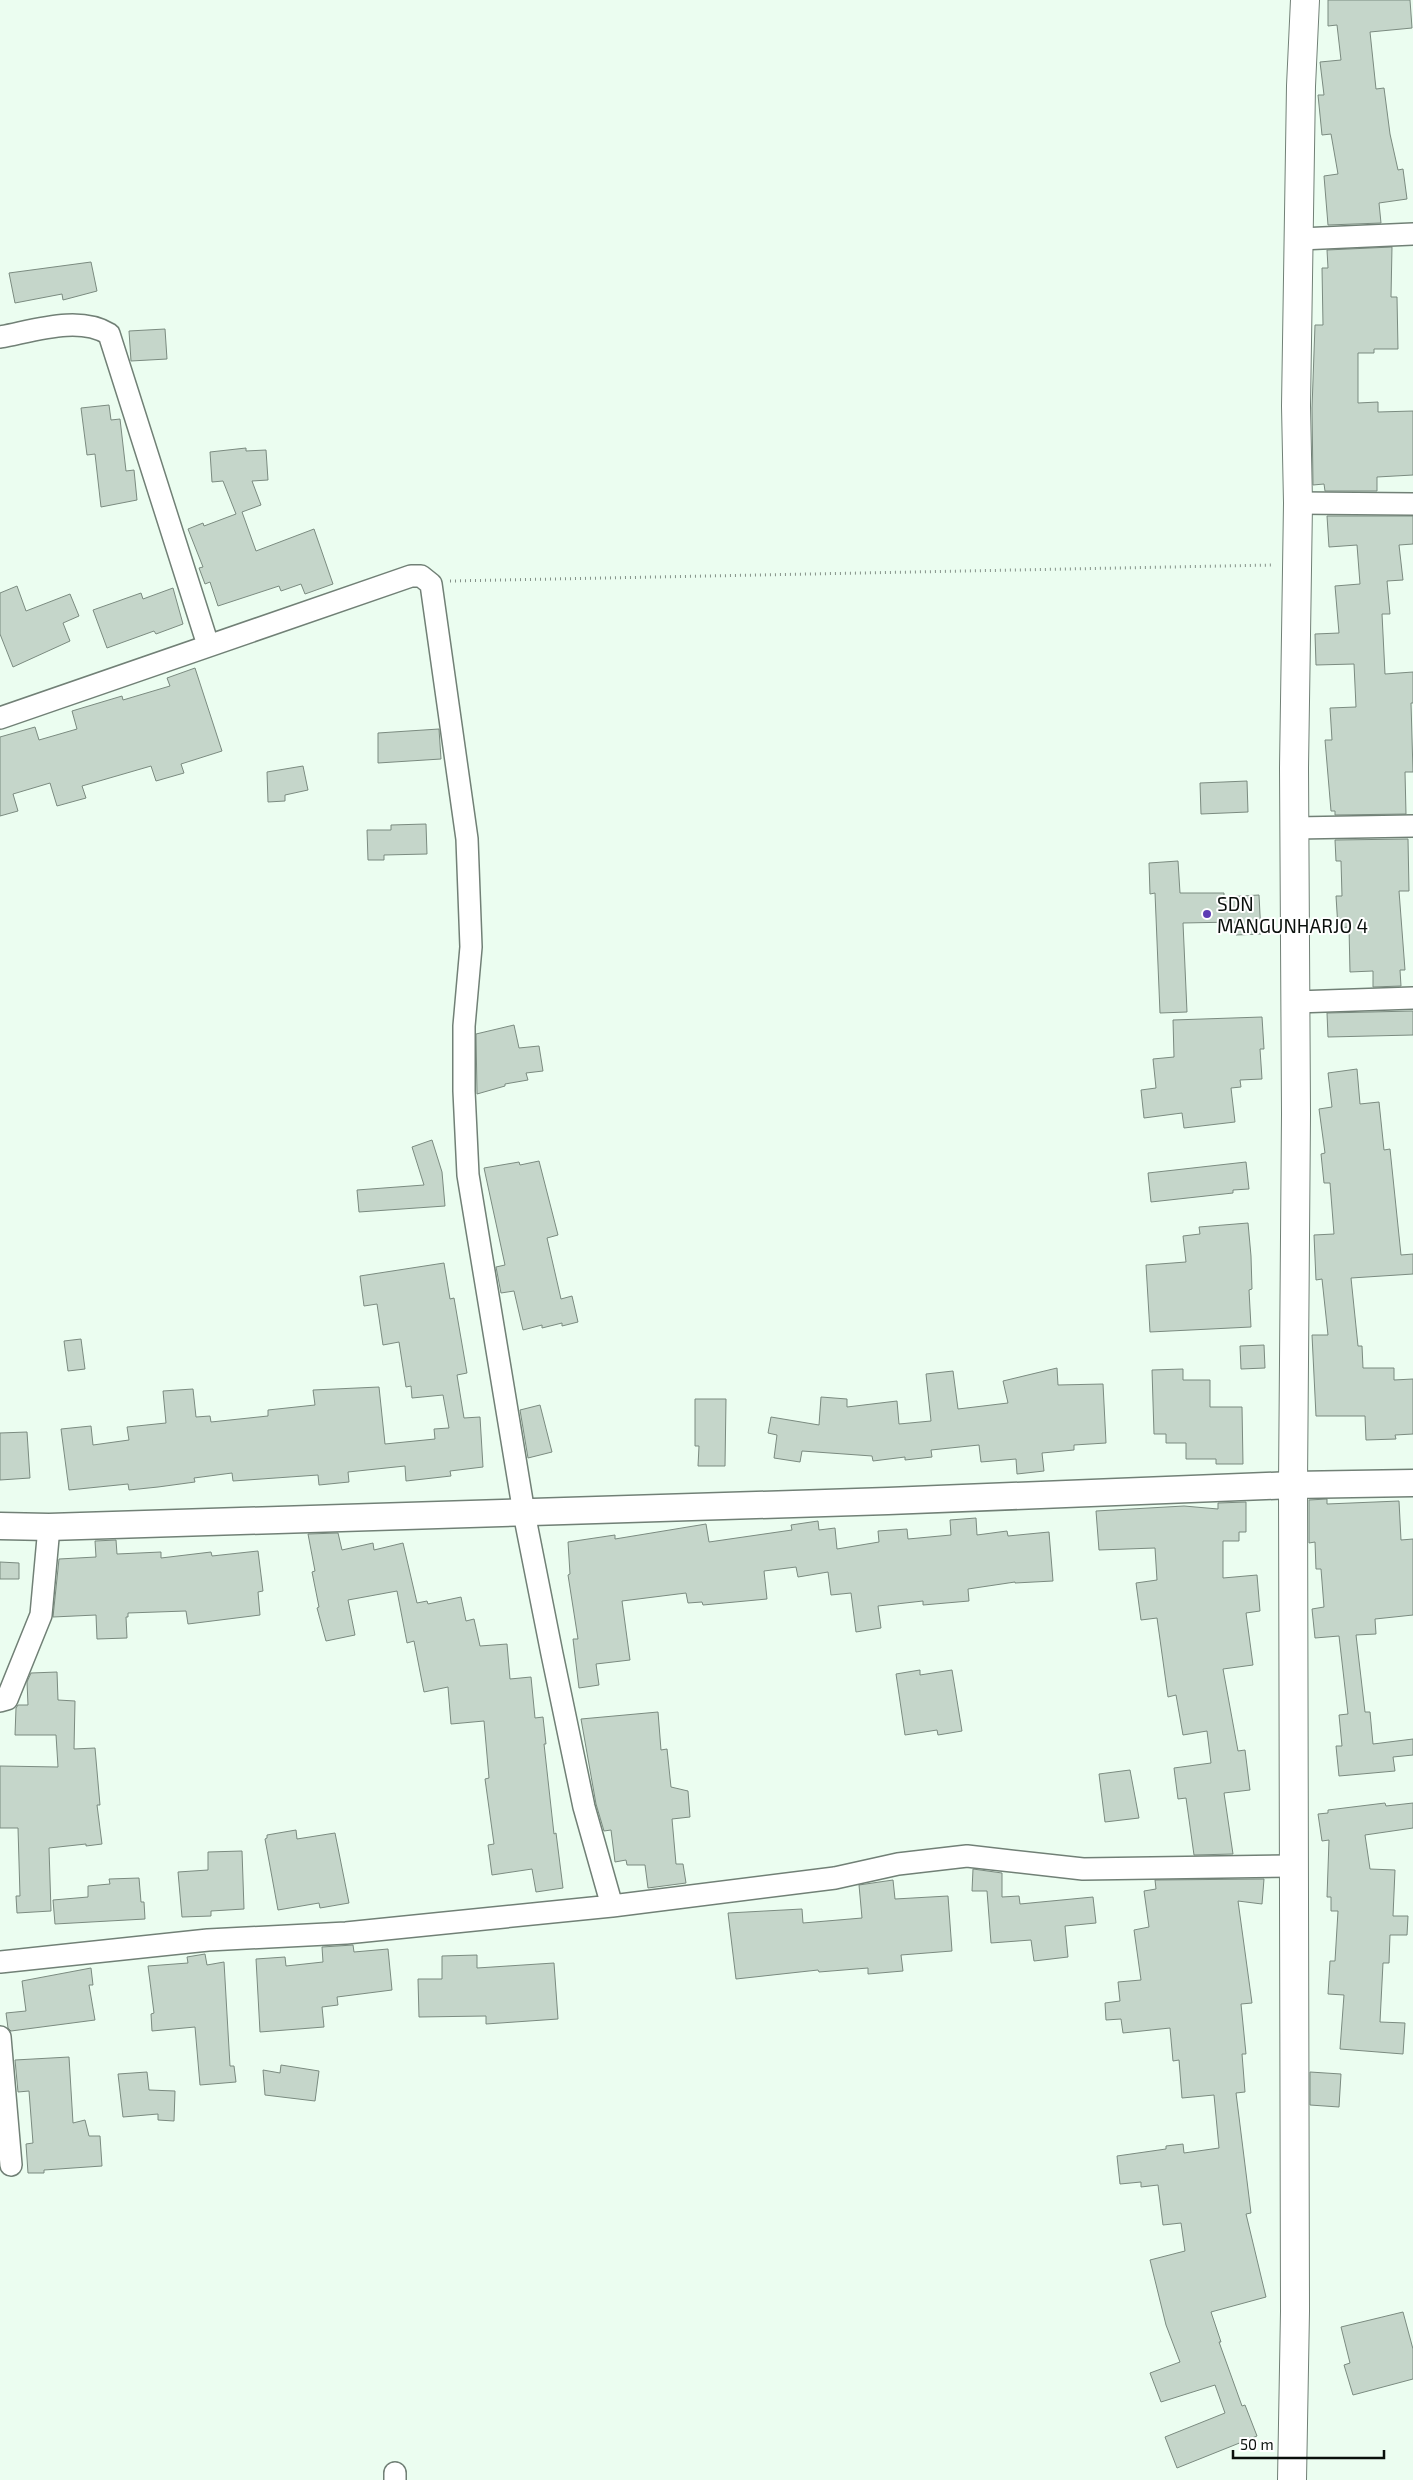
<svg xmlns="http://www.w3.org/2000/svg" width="1413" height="2480" viewBox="0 0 1413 2480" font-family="'Exo 2',sans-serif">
  <rect width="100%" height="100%" fill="#ebfdf0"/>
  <path fill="#c5d6ca" stroke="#7b8b80" d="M1328,0h82l2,28 -42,4 6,57 8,-1 6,46 8,36 5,-1 4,30 -28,4 2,20 -53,2 -4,-49 14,-2 -7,-40 -9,1 -4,-40h6l-4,-33 21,-2 -4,-35 -9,1z
    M1392,247l-1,50h6l1,52h-24v4h-16v50l20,-1v10l35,-1v64l-36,2v14h-52l-1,-7 -11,1 -1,-77 3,-83h8l-1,-57h6l-1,-18z
    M91,262l6,29 -34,9 -1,-6 -47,9 -6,-30z
    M165,329l2,30 -36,2 -2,-30z
    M109,405l2,15 9,-1 6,52 8,-1 3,30 -36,7 -6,-53 -8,1 -6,-47z
    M246,448v3l20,-1 2,30 -16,1 9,24 -19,7 14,39 58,-22 19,55 -28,10 -4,-10 -20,7 -2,-5 -61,20 -8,-24 -5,2 -6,-16 4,-1 -15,-38 15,-6 1,3 32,-12 -13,-33 -11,1 -2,-30z
    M1327,516h86v28l-14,1 4,35 -16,1 3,33h-8l3,60 28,-2v31h-2l2,69h-8l1,42 -71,1v-4h-4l-6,-71h7l-2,-32 26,-1 -2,-43 -38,1 -1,-31 24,-1 -4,-47 25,-2 -3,-39 -28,2z
    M17,586l9,25 44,-17 9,22 -16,7 7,18 -57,26 -13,-33v-41z
    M173,588l10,36 -27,10 -2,-3 -47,17 -14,-38 48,-17 2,6z
    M195,668l27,83 -41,13 3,9 -28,8 -5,-15 -69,20 4,12 -29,8 -7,-23 -37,11 5,17 -18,5v-79l35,-10 4,13 38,-11 -5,-18 50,-15 1,4 47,-14 -3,-8z
    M439,729l2,30 -63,4v-30z
    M303,766l5,24 -23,5v6l-17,1 -1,-30z
    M1247,781l1,31 -47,2 -1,-31z
    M426,824l1,30 -43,1v5h-16l-1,-30h24v-5z
    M1408,839l1,52h-10l6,79h-5l1,16 -28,1v-16l-23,1 -1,-45 -11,1 -2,-32h6l-1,-35h-5l-1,-21z
    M1178,861l2,32h44v4l35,-2 2,39 -25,1 -1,-13 -52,1 4,89 -27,1 -5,-120 -5,1 -1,-31z
    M1413,1011v24l-85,2 -1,-24z
    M1262,1017l2,32h-4l2,30 -22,1 1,7 -10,1 4,34 -51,6 -2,-15 -38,5 -3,-28 15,-2 -3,-29 21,-2 -1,-37z
    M514,1025l5,23 20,-2 4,25 -17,2 2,7 -23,4v2l-28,8 -1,-60z
    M1357,1069l3,35 19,-2 5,48 6,-1 11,106 12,-1v20l-62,4 7,68h4l1,22h31v12l19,-1v55l-18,1 1,4 -30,1 -1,-24h-49l-4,-81h16l-6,-56 -6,1 -2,-45 20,-1 -4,-51h-6l-3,-29 4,-1 -6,-44 13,-2 -4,-34z
    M432,1140l10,32 3,34 -86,6 -2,-22 67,-5 -12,-38z
    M539,1161l19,74 -11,3 14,61 11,-3 6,26 -16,4v-3l-20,5v-3l-19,5 -9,-39 -13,2 -5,-26 9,-2 -21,-97 35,-6 1,3z
    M1246,1162l3,27 -16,1v3l-82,9 -3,-29z
    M1248,1223l3,33 1,33 -3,1 2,37 -101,5 -4,-67 40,-3 -3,-26 17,-2 -1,-7z
    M444,1263l6,36 4,-1 13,75 -10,2 7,43 16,-1 3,50 -33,4 1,5 -45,5 -1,-15 -57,6 1,10 -30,3 -1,-10 -85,6 -1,-8 -38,5 1,4 -37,5 -29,3 -1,-6 -59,6 -8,-61 30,-3 2,19 36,-5 -2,-13 39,-4 -3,-32 30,-2 3,28 14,-1 1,6 57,-6v-6l47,-5 -2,-15 66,-3 6,57 50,-5 -1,-10 15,-1 -6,-33 -31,3 -1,-12 -5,1 -7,-45 -16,3 -6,-41 -13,2 -4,-30z
    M81,1339l4,30 -17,2 -4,-30z
    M1264,1345l1,23 -24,1 -1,-23z
    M1057,1368l1,17 45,-1 3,59 -32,2v5l-32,3 2,18 -27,3 -1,-15 -35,3 -2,-17 -48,5 1,7 -27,3v-3l-32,4 -1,-5 -70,-5 -2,11 -26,-4 3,-23 -9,-2 3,-16 48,8 2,-28 26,2v8l50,-6 2,23 32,-3 -5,-47 27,-3 5,38 50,-6 -5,-22z
    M1183,1369v11h27v27h32l1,57h-27v-5h-30v-16h-20v-9h-12l-2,-64z
    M695,1399h31l-1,67h-27l1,-20h-4z
    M540,1405l12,47 -24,6 -8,-48z
    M27,1432l3,46 -30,2v-47z
    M1327,1499v5l72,-3 2,39 12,-1v76l-38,4 1,15 -20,1 9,77h5l3,32 40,-5v16l-20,2 2,14 -56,5 -3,-30h6l-3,-31 9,-1 -9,-78 -24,2 -3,-29 12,-2 -3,-38h-5l-1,-27 -6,1v-43z
    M1246,1502v30h-7v9h-16v37l34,-3 3,36 -14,2 7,52 -30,4 15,82 7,-1 5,40 -26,3 9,61 -39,1 -8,-57 -8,1 -4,-31 37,-5 -4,-32 -24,4 -7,-40 -8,2 -11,-79 -16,2 -5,-37 21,-3 -2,-32 -56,2 -3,-39 88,-5 34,3v-6z
    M976,1518l1,17 30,-4 1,5 41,-4 4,49 -38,2v-1l-47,7 1,12 -46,4v-4l-45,5 3,22 -25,4 -5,-39 -20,2 -3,-23 -30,5 -2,-10 -32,4 3,28 -64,6 -1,-3 -14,1 -2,-10 -64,8 8,59 -34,4 3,21 -20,3 -6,-49h5l-10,-64 2,-1 -2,-32 47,-7v4l91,-15 3,18 83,-12 -1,-5 27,-4 1,9 16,-2 2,21 42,-7 -1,-11 29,-2 1,10 43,-4 -1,-15z
    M338,1533l4,17 31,-7 1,7 29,-7 14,60 10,-2 1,3 33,-7 5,24 8,-2 6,27 27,-2 3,35 21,-2 4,41 8,-1 3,27h-2l10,90 2,-1 7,55 -27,4 -4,-23 -40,6 -4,-30 6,-1 -9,-65 4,-1 -5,-57 -33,3 -3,-37 -24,5 -10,-51 -7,2 -10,-52 -49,9 7,35 -29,6 -9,-33 2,-1 -7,-35 3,-1 -7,-37z
    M116,1540l1,14 44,-2v6l50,-6 1,4 46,-5 5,40 -5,1 2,23 -72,9 -2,-13 -58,2v4h-2l1,21 -30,1 -1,-24 -43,2 6,-58 37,-2 -1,-16z
    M0,1562l19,1v16h-19z
    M920,1670v5l32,-5 10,61 -24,4 -1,-5 -32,5 -9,-61z
    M57,1672l1,28 17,1 -1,48 21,-1 5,57h-3l5,39 -16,2v-2l-37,4 2,63 -34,2 -1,-17h4l-2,-68h-18v-62l58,1 -2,-32h-41l1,-27 2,-3h10l-1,-23 4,-9z
    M658,1712l3,38 6,-1 4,38 17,4 2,26 -18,2 4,45h7l3,19 -38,5 -3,-23h-18l-1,-5 -11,2 -4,-32 -7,1 -8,-27 -15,-85z
    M1130,1770l9,48 -34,4 -6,-48z
    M1385,1803l1,3 27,-3v25l-48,7 5,34 25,1 -2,46h15l-1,19h-17l-1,28h-6l-3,59 25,1 -2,31 -63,-5 4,-54 -16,-1 2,-33h5l3,-50h-7v-14h-4l2,-57 -7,1 -4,-27 10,-1v-3z
    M296,1830l1,9 38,-6 14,70 -29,5 -1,-5 -41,7 -13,-71 2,-1v-3z
    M242,1851l2,58 -33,2v5l-29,1 -4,-45 30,-2v-18z
    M973,1869l29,4v24l17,-1 1,8 73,-7 3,26 -31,3 3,31 -34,4 -3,-21 -40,3 -4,-52h-15z
    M139,1878l2,24h3l1,17 -90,5 -2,-24 35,-3v-11l22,-2 -1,-5z
    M1264,1879l-2,25 -24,-3 14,102 -11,1 5,50h-4l3,38 -9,1 15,120 -5,1 20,83 -55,15 10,30h-2l23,64 3,-1 12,31 -80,32 -12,-31 60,-24 -10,-28 -54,17 -11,-29 30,-11 -14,-37 -16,-65 35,-9 -4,-28 -18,2 -5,-40 -17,2v-5l-21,2 -3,-28 49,-7v-3l17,-2 1,9 35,-5 -5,-53 -32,3 -3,-38 -6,1 -3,-33 -47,5 -2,-14 -15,1 -1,-17 15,-2 -2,-19 23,-2 -7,-50 15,-3 -5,-36 12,-2 -1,-9z
    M893,1880l2,19 53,-3 4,55 -51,4 2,16 -35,3v-6l-49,4 -1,-2 -82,9 -8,-66 74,-4 1,14 59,-5 -3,-33z
    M353,1945l1,7 34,-3 4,41 -55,7 1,8 -16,2 2,20 -64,5 -4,-73 29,-2 1,9 37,-4 -1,-15z
    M205,1954l2,11 17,-3 6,104h4l2,16 -36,3 -5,-58 -43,4 -1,-17 3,-1 -6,-47 40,-3 -1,-6z
    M477,1955v13l77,-5 4,56 -72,5v-8l-67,1 -1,-38h24v-23z
    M91,1968l2,17h-4l6,35 -84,11 -3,-3 -2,-15 20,-2 -4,-30z
    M69,2057l4,66 12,-3 4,16h11l2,30 -58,4v3h-16l-2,-29 7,-1 -4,-52 -11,1 -3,-32z
    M281,2065l38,6 -4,30 -50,-6 -2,-25 17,3z
    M147,2072l2,18 26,1 -1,30 -16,-1v-6l-35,3 -5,-43z
    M1310,2072l31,2 -2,33 -29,-2z
    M1403,2312l10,37v30l-60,16 -9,-30 6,-2 -9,-36z"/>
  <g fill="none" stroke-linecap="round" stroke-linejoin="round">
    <g stroke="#718076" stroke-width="24">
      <path id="minor" d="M1300,239l113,-5
        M0,337c33,-6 79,-22 109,-3l99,311
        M1298,503l115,1
        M0,718l411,-142h10l10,8 36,255 4,108 -7,79v65l4,84 56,338 28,141 32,153 28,99
        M1295,828l118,-2
        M1296,1002l117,-4
        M0,1701l7,-2 34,-84 8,-88
        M0,1962l208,-22 138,-7 266,-27 223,-28 63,-14 69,-8 116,13 210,-3
        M0,2037l11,128
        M395,2473v7"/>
    </g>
    <g stroke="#718076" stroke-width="29">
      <path id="tertiary" d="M0,1526l49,1 839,-26 405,-16 120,-2"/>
    </g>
    <g stroke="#718076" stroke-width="30">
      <path id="secondary" d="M1292,2480l3,-169 -2,-826 3,-371 -2,-346 4,-265 -2,-97 5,-320 4,-86"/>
    </g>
    <path stroke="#849188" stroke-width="3" stroke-dasharray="1 4" stroke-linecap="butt" d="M450,581l823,-16"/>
    <use href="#minor" stroke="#fff" stroke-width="21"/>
    <use href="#tertiary" stroke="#fff" stroke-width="26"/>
    <use href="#secondary" stroke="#fff" stroke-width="28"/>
  </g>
  <circle fill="#5d3cb4" stroke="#fff" stroke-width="2" cx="1207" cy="914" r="5"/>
  <g text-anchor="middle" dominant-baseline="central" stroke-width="4" stroke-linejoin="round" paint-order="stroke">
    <g font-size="19" fill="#090f0b" stroke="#fff" text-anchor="start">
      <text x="1217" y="903">SDN<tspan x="1217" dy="22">MANGUNHARJO 4</tspan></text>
    </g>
  </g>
  <path d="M1233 2450v8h151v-8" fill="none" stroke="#090f0b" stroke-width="2.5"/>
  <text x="1240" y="2450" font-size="15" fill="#090f0b" stroke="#ffffff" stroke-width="4" paint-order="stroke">50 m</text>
</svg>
